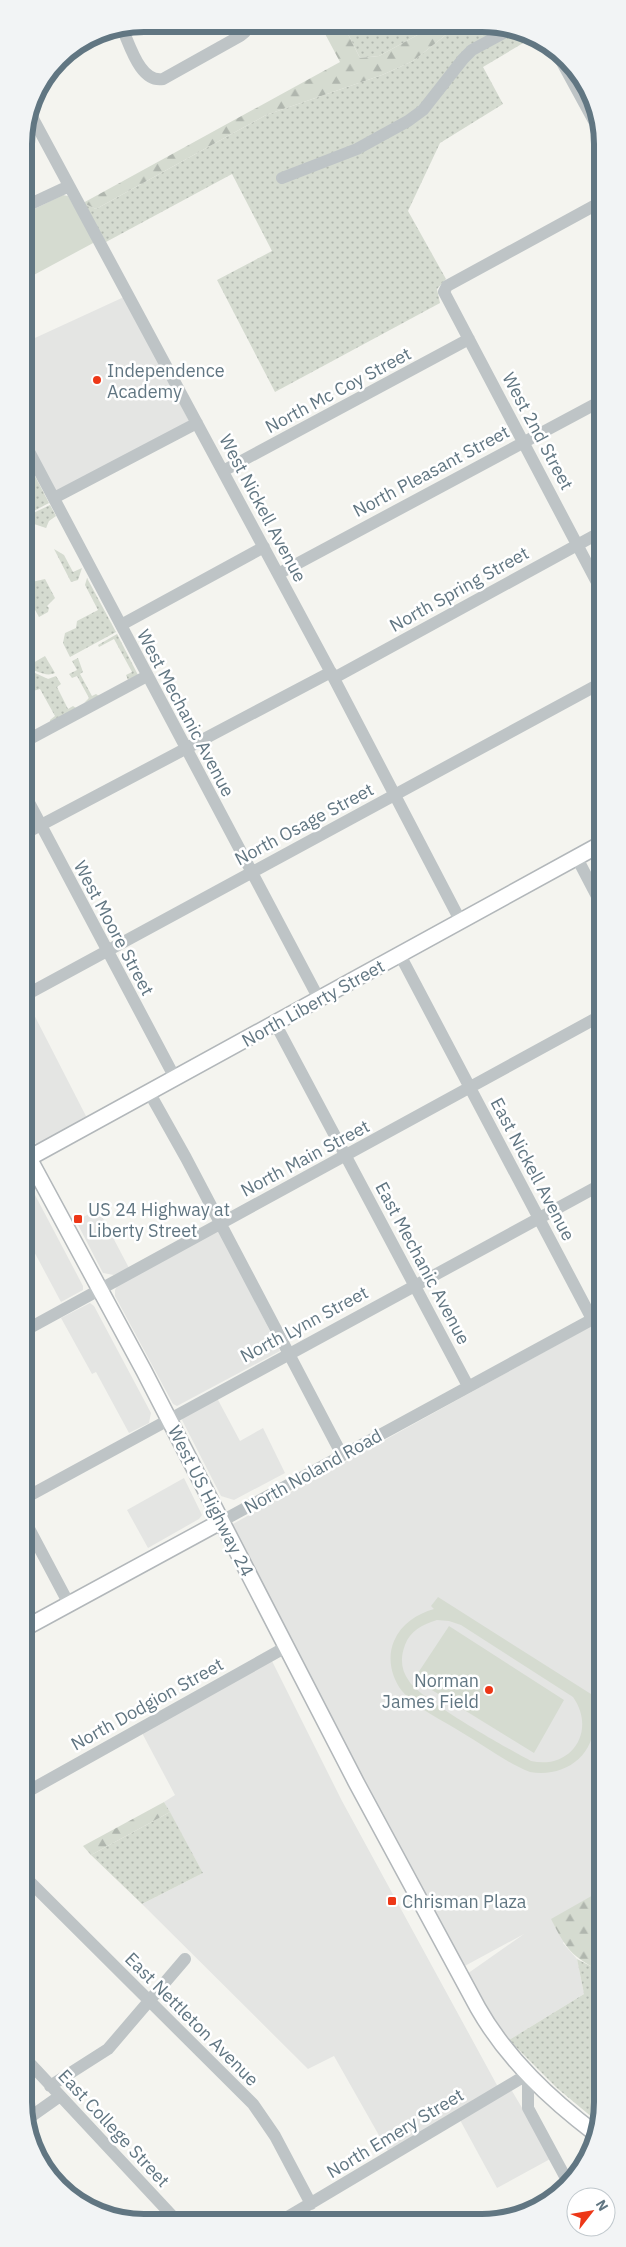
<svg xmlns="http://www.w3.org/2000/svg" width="626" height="2247" viewBox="0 0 626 2247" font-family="'IBM Plex Sans',sans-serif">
  <defs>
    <pattern id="grass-dots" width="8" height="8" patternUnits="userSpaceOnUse" patternTransform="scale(1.25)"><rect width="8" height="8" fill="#d5dbd0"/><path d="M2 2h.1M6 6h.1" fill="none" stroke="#b0b6ae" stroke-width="1.8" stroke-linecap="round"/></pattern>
    <pattern id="forest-firs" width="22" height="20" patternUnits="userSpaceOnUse" patternTransform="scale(1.25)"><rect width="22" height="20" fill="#d5dbd0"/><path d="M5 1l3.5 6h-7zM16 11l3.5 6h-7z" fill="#b0b6ae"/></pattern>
  </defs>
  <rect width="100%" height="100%" fill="#f4f4ef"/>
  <path fill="#e4e5e3" d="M124,297l65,124 -130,71 -5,-1 -30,-59v-89z
    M27,1001l61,119 -48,26 -4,-2 -12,-21v-120z
    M24,1174l59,112v4l-22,12 -31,-58 -6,3z
    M98,1209l31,59 -15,7 -11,-2 -27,-52z
    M219,1230l61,121 -103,55 -4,-2 -58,-108v-6l2,-4z
    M90,1303l4,3 57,107 -2,10 -20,10 -33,-61 -4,2 -31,-56z
    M602,1320v572l-39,51 14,16 7,35 -75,46 -22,-33 -20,-33 57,-40 -63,34 -230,-443z
    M217,1398l23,43 23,-13 22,45 -51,27 -13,-4 -39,-76 2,-4z
    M184,1478l18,37 -3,4 -51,29 -21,-38z
    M272,1661l70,140 156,286 -109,66 -55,-97 -26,13 -166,-165 61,-31 -39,-71 11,-7 -33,-62z
    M512,2091l40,67 -55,30 -37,-68 44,-27z"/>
  <path fill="url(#grass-dots)" d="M320,25l114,1 -55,30 -19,2 -13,-26 -25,-4z
    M457,26h48l25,13 -47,28 20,37 -63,39 -32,68 38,68 -9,10 3,14 -165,89 -58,-112 55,-29 -40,-77 -126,68 -23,-39 13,6 170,-94 116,-40 31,-14z
    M24,455l25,48 -23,12 -1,-3 9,-5 -10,-19z
    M50,505l6,11 -7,5 -3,7 -12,-4 -7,-8z
    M54,549l10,6 9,17 9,-4 -4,12 -7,2z
    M87,578l29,54 -46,25 -7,-14 2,-10 11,-5 1,-7 21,-11 -13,-25z
    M28,579l4,3 13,-3 10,19 -8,8 2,2 -1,4 -9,5 -15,-27v-10z
    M117,634l21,41 -10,5 -2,-5 6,-3 -18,-33 -15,8 -1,-2z
    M24,649l9,14 12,-7 10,17c-11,5 -19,-5 -31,-4z
    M78,658l5,14 -3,2 12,22 4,-2 3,2 -15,7 5,-5 -12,-22 -5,2 -3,-4 8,-4 -5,-9z
    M33,672l15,7 8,-3 5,8 -4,3 11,22 5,-3 3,2 -26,15v-3l5,-4 -15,-27 -7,2 2,-4 -5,-9 -6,-2 2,-4z
    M170,1812l33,61 -61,31 -51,-49z
    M577,1959l25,13v138l-3,13 -42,-35 -48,-48 75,-46z"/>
  <path fill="url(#forest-firs)" d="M434,26h23l-44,35 -31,14 -116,40 -170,94 -13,-6 257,-141 -18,-34 25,4 13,26 19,-2z
    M164,1802l6,10 -79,43 -8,-9z
    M602,1890v82c-30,-15 -36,-23 -51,-53z"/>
  <path fill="#d5dbd0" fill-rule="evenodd" d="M63,195l5,1 27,46 -65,35 4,7 -10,6v-76z
    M438,1597l164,104 -4,16h-4c3,37 -28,61 -64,55 -24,-9 -46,-27 -69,-40 -19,-12 -44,-23 -59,-41 -11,-14 -15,-34 -8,-50 7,-17 23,-27 40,-32l-3,-3zM437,1620l12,1 12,4 112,72c24,34 -2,73 -42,64 -23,-12 -111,-62 -122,-80 -8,-11 -9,-23 -4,-36 5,-14 18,-21 32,-25z
    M449,1626l115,74 -30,53 -120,-74z"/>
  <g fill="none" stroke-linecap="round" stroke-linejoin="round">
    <g stroke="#b2b7ba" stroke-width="18">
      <path id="major" d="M24,1149l120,222 212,411 122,226c29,51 72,91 118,126
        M29,1158l572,-314
        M25,1628l195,-106"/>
    </g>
    <path stroke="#bec4c6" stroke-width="12" d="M122,28c8,17 18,55 41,51l77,-43 5,-4 3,-8
      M558,55l43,79
      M30,113l298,554 133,255
      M282,178l75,-29 51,-28 15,-11 40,-51 9,-9 39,-21
      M601,202l-154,84 -3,6 157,298
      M24,207l45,-21
      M24,442l295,557
      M223,471l246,-132
      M54,498l143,-75
      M278,574l323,-173
      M121,625l143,-78
      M334,678l267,-146
      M24,742l123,-66
      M24,793l151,285
      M24,834l307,-162
      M577,858l24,46
      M400,955l192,364
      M24,996l577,-313
      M275,1023l193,363
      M149,1092l37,66 156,297
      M24,1331l578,-316
      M25,1498l577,-314
      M25,1521l44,83
      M220,1522l382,-208
      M25,1793l261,-146
      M25,1877l228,227 22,32 36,68
      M25,2058l152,163
      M528,2074v34l41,76
      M50,2086l58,-37 77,-90
      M26,2120l34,-24
      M281,2221l247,-147"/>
    <use href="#major" stroke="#fff" stroke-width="15"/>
  </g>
  <g fill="#ed3717" stroke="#fff" stroke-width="2">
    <circle cx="97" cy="380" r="5"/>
    <rect x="73" y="1214" width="10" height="10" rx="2.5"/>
    <circle cx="489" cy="1690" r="5"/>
    <rect x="387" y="1896" width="10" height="10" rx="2.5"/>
  </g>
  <g text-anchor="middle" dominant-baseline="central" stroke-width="5" stroke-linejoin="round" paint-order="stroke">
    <g font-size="18" fill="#617682" stroke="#fff" text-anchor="start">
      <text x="107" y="370">Independence<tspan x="107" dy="21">Academy</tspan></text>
      <text x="88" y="1209">US 24 Highway at<tspan x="88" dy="21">Liberty Street</tspan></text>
      <text x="479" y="1680" text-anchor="end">Norman<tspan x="479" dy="21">James Field</tspan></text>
      <text x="402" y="1901">Chrisman Plaza</text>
    </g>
    <g font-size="18" fill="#617682" stroke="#fff">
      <text transform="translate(338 390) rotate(-28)">North Mc Coy Street</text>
      <text transform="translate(538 431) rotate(62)">West 2nd Street</text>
      <text transform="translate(431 471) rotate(-28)">North Pleasant Street</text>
      <text transform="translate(263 508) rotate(62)">West Nickell Avenue</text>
      <text transform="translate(459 589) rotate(-29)">North Spring Street</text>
      <text transform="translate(186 713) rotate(62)">West Mechanic Avenue</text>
      <text transform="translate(304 824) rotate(-28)">North Osage Street</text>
      <text transform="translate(114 928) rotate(62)">West Moore Street</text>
      <text transform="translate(313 1003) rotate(-29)">North Liberty Street</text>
      <text transform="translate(305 1158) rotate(-28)">North Main Street</text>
      <text transform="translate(533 1169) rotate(62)">East Nickell Avenue</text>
      <text transform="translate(423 1263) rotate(62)">East Mechanic Avenue</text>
      <text transform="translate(304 1324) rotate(-28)">North Lynn Street</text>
      <text transform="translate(313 1471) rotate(-29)">North Noland Road</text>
      <text transform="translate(211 1501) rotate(63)">West US Highway 24</text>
      <text transform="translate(147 1704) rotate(-29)">North Dodgion Street</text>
      <text transform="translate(192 2019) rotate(45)">East Nettleton Avenue</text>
      <text transform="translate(114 2128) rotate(47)">East College Street</text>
      <text transform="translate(395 2133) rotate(-31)">North Emery Street</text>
    </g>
  </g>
  <path d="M0 0H626V2247H0ZM144 32H482A112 112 0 0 1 594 144V2102A112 112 0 0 1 482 2214H144A112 112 0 0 1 32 2102V144A112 112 0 0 1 144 32Z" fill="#f2f4f5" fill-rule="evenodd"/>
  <path fill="none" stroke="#617682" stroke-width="6" d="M144 32H482A112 112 0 0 1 594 144V2102A112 112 0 0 1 482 2214H144A112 112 0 0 1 32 2102V144A112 112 0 0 1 144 32Z"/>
  <g transform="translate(591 2212) rotate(59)"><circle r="24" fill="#ffffff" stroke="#c0c8cd"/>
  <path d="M0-4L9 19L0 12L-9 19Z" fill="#ed3717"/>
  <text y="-8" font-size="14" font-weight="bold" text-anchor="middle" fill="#617682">N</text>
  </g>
</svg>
